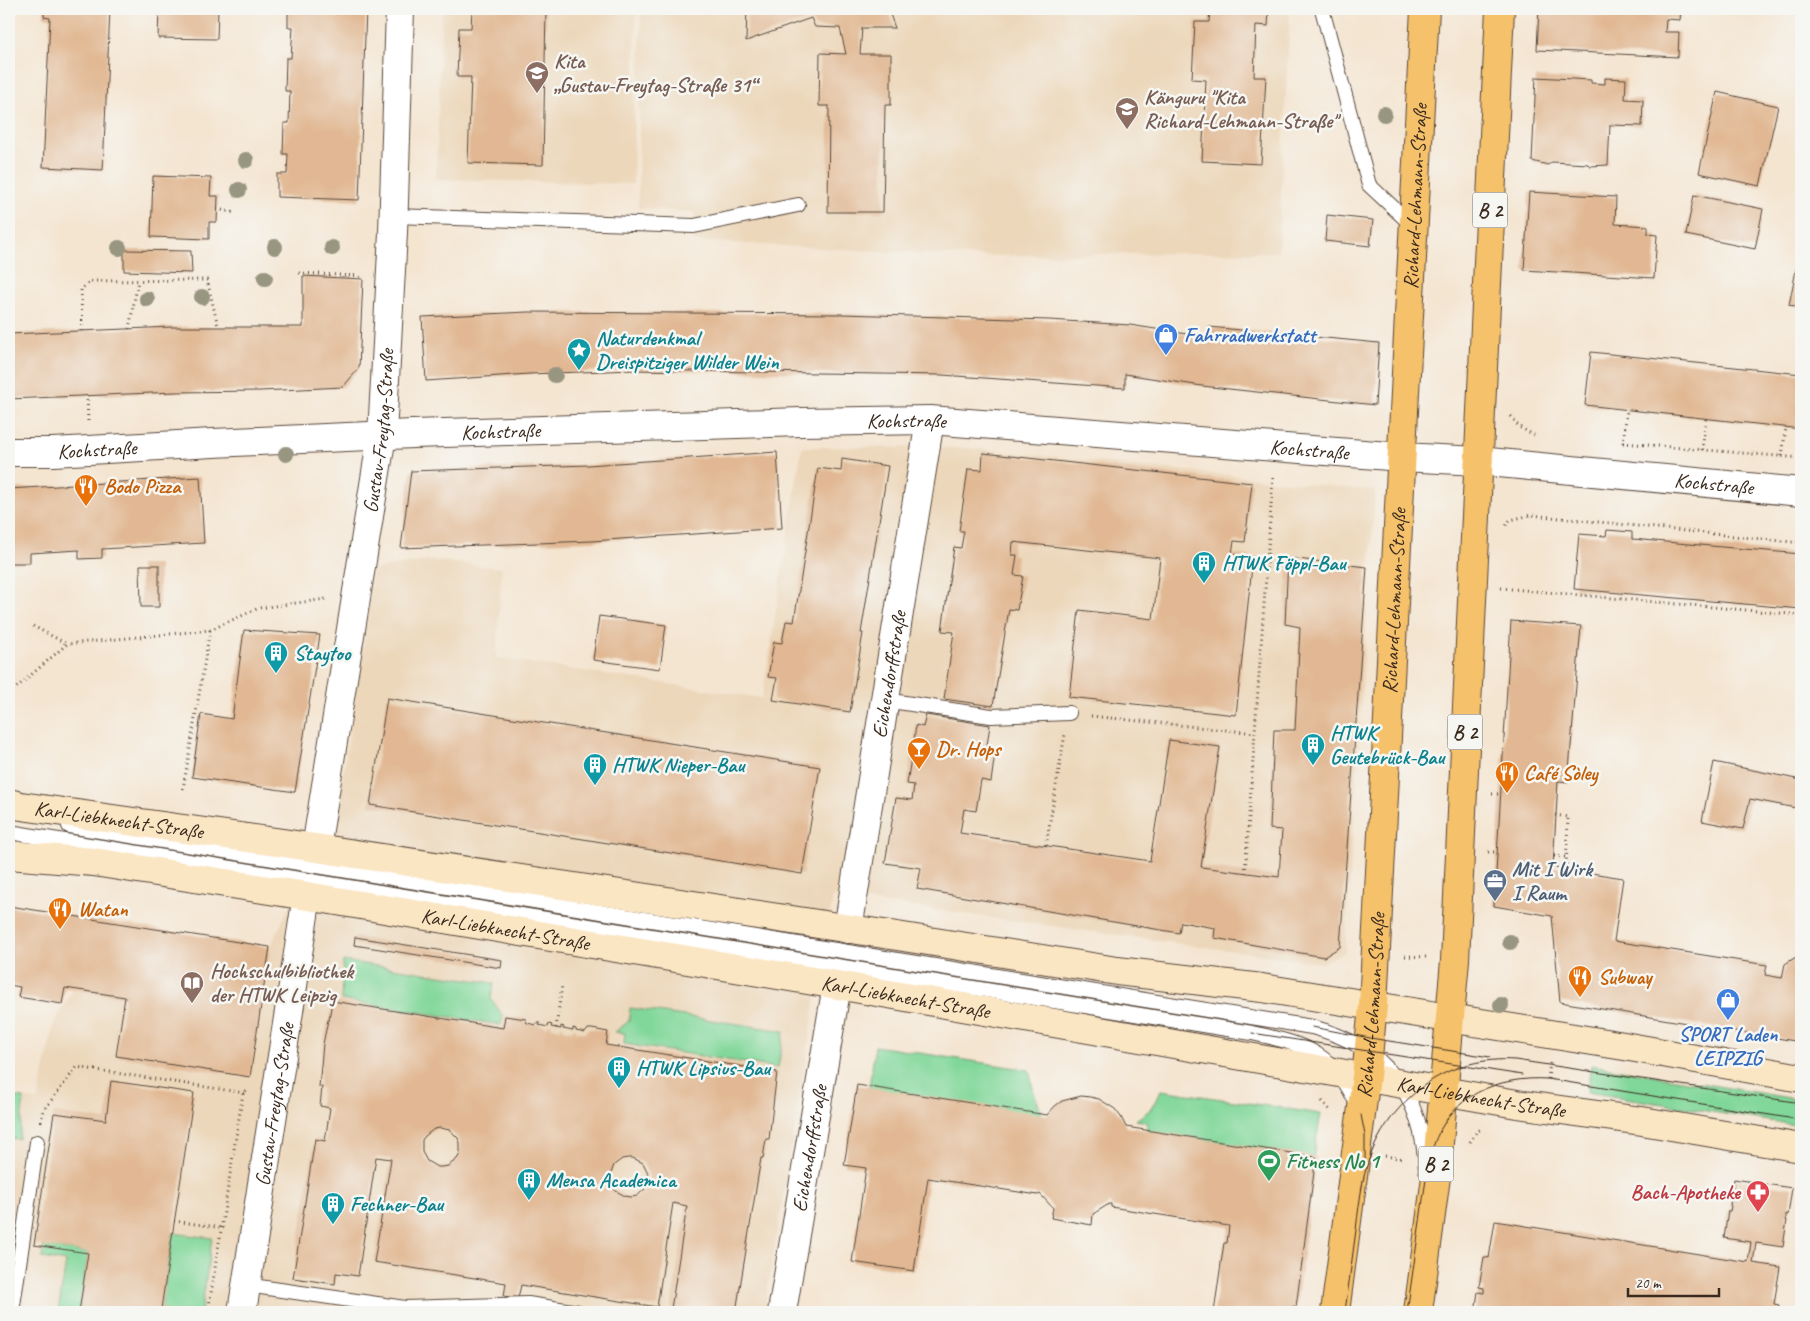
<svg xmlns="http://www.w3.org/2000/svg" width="1810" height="1321" viewBox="0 0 1810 1321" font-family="Caveat,sans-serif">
  <rect width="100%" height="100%" fill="#f6f6f2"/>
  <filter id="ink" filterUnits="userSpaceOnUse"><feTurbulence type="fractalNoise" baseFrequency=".02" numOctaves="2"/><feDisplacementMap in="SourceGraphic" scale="10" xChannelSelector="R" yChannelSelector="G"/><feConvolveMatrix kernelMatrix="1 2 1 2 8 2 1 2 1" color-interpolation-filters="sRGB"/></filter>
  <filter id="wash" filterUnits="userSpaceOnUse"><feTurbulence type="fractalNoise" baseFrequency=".0096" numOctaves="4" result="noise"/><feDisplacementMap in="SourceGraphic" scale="20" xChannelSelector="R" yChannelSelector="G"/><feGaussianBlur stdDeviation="1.12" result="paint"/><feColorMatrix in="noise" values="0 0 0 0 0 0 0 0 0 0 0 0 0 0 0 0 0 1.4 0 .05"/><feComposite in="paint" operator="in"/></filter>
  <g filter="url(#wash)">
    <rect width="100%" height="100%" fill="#f4e5d1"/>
    <path fill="#ecd7ba" d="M442,9h194l-3,175 -197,-5z
      M641,9h649l-12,243 -310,4 -274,-15 1,-29 -57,-4z
      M802,447l168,1 405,43 -30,460 -23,12 -489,-67 -69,416h-755v-216l29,4 16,-76 19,-35 197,-42 68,-142 29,-183 5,-52 60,-10 70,8 -6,90 266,40z"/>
    <path fill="#81d79a" stroke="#5e805c" d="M343,961l151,22 -3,16 12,17 -2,9 -160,-25z
      M630,1008l154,23 -6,37 -154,-24 1,-11 -10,-1 14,-11z
      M875,1046l154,24 4,19 9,26 -173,-27z
      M1591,1065l210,35v26l-214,-34z
      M1161,1090l160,24 -8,43 -166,-26v-9l-11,-2 15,-11z
      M9,1096l15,2 -5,41 -10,-1z
      M173,1233l39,5 -11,74h-35v-3h-5z
      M44,1246l44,7 -9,59h-21l8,-50 -24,-4z"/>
    <g id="blocks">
      <path fill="#e1b893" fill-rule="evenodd" d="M44,9h66l-7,161 -60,-3 7,-149 -6,-1z
        M159,9h59l-1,30 -59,-1z
        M288,9h78l-7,191 -82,-3v-23h10l1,-20h-5l1,-31h5l1,-32h-5l1,-33h5l2,-31h-5z
        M472,9h74l-3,156 -75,-2 3,-86h-14l2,-49h12z
        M747,9h141l7,19h-33l-2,26h31v51h-6l-2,107h-55l1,-106h-10l1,-53 26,1 -6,-26 -25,-1 -4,-9 -65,23z
        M1210,9h59l-1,17 -12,-1 -2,52h12l-5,87 -59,-3 4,-81 -14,-1 3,-57h14z
        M1539,9h142l-1,11 -14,-1 -1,13h14l-1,25 -141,-7z
        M1536,77l55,3v3l14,1v-6l21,1 -1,20 18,1 -1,26 -32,-1 -2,40 -18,1 -2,-2 -36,-2 -4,3 -16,-4z
        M1717,92l61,14 -18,80 -61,-13z
        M153,176l58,2 -1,18h8l-1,26h-8v17l-58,-2z
        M1529,192l87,5 -1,27 33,2v8l9,1 -3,43 -130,-8z
        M1694,195l69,14 -8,40 -69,-14z
        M1327,215l46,5 -3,26 -45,-5z
        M124,250l67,1 1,22 -68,-2z
        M1800,250h1v57l-12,-2z
        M303,276l60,3 -4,89 -16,19 -83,4 -85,1 -166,7v-65l163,-7h131z
        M528,312l313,2 208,6 81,5 76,12 3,-10 170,16 -4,62 -173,-19 -77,-12v14l-183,-13 -309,-5 -104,4 -103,7 -4,-64z
        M1591,352l210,22v55l-216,-24z
        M777,452l5,76 -190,13 -191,7 10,-77 177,-6z
        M983,453l269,30 -7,59 -11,-1 -2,13 21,3 -17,158 -167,-18 10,-87 74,9 7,-61 -147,-16 -1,13h5l-3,20 9,1 -6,34 -8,-1 -16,97 -49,-7 10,-67 -12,-1 12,-84 7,1 3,-17h-5l9,-62 14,1z
        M842,459l46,7 -27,167h2l-13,79 -77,-12 4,-22 -9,-1 6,-35 8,1 4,-22 8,1 24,-154 23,3z
        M200,477l4,66 -102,6v9l-23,1v-9l-49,3v10h-21v-74z
        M1607,530l25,2v7l169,15v55l-227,-20 5,-55 27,2z
        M1288,558l79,9 -27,380 -16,10 -110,-19 1,-10 -34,-6 -2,11 -262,-44 4,-21 -36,-5 11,-65 16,2 2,-15 -7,-1 4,-26 7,1 2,-9 -7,-1 3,-24 7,2 3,-12 64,10 -4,27 9,1 -4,29 -10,-2 -5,31 -12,-2 -4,24 190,28 19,-121 51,7 -19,120 78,10 3,-47 -12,-1 4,-99h21l5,-103 -15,-3z
        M140,565h19v42h-18z
        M599,616l67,9 -6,44 -67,-9z
        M1511,621l70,5 -13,156 -10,-1 -5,86 70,11 -9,63 153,24 -2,10 17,3 3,-14 14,-9 2,-10v97l-241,-40 -8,-86 -58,-10z
        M244,630l76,5 -25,157 -103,-15 9,-63 31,5z
        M387,698l433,69 -18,107 -432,-69z
        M1714,762l87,18v29l-51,-10 -7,30 -41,-8z
        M9,906l261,41 -20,130 -134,-21 9,-59 -60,-9 -3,16 -44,-7 2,-10 -11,-2z
        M355,937l147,23 -1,8 -147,-23z
        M332,1001l171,27 2,-12 21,3 1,4 9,2 1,-2h3l-1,2 9,2 1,-3 3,1 -1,2 10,2v-3l3,1 -1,2 10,2v-3l3,1v2l9,2 3,-4h4l16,3 -2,13 171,27 -8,67h-3l-3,19h-2l-25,154h-43l-22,-3 16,-103 -14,-3 -16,104 -136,-22 -3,13 -14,-2 2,-13 -132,-21 17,-103 -15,-2 -18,119 -22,-3 -1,11 -42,-6 22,-139 10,2 5,-33 -10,-2 2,-19h-3l4,-43 5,-24h1zM440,1128l10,2 8,8 2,5v11l-3,5 -9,7 -6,1h-5l-10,-6 -5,-9v-12l3,-4 9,-7zM628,1158h5l10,5 5,10 1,5 -4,11 -8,7 -6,1 -6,-1 -9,-5 -4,-4 -2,-11 4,-11 8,-6z
        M111,1081l83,12 -33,216h5v3h-87l9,-59 -54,-8 20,-132 52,7z
        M857,1085l190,30 8,-9 7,-5 19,-5 9,1 9,2 16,10 6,8 5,10 190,30 -20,150 -3,-1 -1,6h-78l10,-69h3l2,-17 -118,-19v-3h-2l-16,10 -1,11 -41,-7 2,-10 -13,-14 -2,1 -110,-17 -14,93 -62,-9 14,-94 -22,-3z
        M1734,1179l26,4v2l5,1v-2l27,4 -4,27 -2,-1v6h1l-4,27 -27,-4 -3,20 27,4 -6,37 5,1 -1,7h-303l3,-20 6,1v-5l-5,-1 5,-30 5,1 6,-37 253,41 3,-20 -27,-4 4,-27h2l1,-5 -1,-1z"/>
    </g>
  </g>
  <g filter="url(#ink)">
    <use href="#blocks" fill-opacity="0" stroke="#574639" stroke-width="1"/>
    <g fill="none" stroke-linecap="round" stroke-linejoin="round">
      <g stroke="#574639" stroke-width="16">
        <path id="service" d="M1322,9l47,176 45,42
          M393,216l301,10 104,-21
          M885,700l106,16 78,-3
          M69,826l1243,201c73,19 111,68 114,144
          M9,832l1243,201c53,11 84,21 106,74
          M246,1285l159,23 123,-4 50,8
          M12,1312l25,-170"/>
      </g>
      <g stroke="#574639" stroke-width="30">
        <g id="minor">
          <path id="s1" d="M9,452h44l160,-9 200,-9 388,-12 129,-2 472,37 76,4 323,31"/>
          <path id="s2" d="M316,848l66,-413 11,-202 7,-224"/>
          <path id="s3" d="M848,929l82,-509"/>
          <path id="s4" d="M242,1312l65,-416"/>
          <path id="s5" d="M782,1312l55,-327"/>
        </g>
      </g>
      <g stroke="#574639" stroke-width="30">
        <g id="secondary">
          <path id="s6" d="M9,803l12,3 262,37 614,93 220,35 145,17 362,58 177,32"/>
          <path id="s7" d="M9,855l85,7 213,34 530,89 680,119 125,17 159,27"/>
        </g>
      </g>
      <g stroke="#574639" stroke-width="30">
        <g id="primary">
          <path id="s8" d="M1335,1312l31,-235 7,-71 52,-997"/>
          <path d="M1418,1312l18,-135 19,-217 45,-951"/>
        </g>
      </g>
      <path stroke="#574639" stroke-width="3" stroke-dasharray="1 4" stroke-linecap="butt" d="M217,209l18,4
        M299,273l63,3
        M129,329l9,-48
        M82,331l-1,-42 10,-8 116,-1 11,46
        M87,395l1,27
        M1511,416l8,11 15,8
        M1623,443l178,15
        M1623,443l4,-33
        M1702,450l4,-32
        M1782,456l4,-29
        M1506,525l4,-5 21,-5 270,28
        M1501,588l300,27
        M33,626l34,18
        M9,694l58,-50 143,-14 49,-22 67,-9
        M1091,716l164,17
        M183,789l27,-159
        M1492,794h9
        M1555,815l13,2 -2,52
        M1046,845l19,-111
        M1488,852h10
        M1554,856l12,1
        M1245,873l28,-396
        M1405,956l21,1
        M556,1028l6,-43
        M1548,1079l2,-16
        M1322,1101l9,10
        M41,1122l2,-11 34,-44 168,26
        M1470,1142l7,-11 5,-2
        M1385,1156l19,3
        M174,1221l50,7
        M208,1312l35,-219 4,-3"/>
      <use href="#service" stroke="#fff" stroke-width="14"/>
      <use href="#minor" stroke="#fff" stroke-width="28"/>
      <use href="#secondary" stroke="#fbe6c4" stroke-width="28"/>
      <use href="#primary" stroke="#f5c16b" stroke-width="28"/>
      <path stroke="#3b2a1e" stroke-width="1" d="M1312,1027l58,11 120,19
        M1252,1033l270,42
        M1361,1115l4,20v28
        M1345,1312c4,-27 7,-55 11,-82 2,-17 4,-33 7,-49 8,-40 32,-76 66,-99 26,-17 55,-24 86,-22l286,43
        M1407,1312c5,-32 9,-65 14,-98 3,-22 6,-45 12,-67 17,-52 64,-71 115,-68l253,41"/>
    </g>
    <g fill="#989680">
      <circle cx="1384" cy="114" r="8"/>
      <circle cx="246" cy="160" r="8"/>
      <circle cx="239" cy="190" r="8"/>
      <circle cx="275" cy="247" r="8"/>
      <circle cx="119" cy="248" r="8"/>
      <circle cx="332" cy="248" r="8"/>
      <circle cx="265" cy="278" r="8"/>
      <circle cx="202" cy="297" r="8"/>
      <circle cx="147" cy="299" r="8"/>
      <circle cx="555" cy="375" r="8"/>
      <circle cx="286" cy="454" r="8"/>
      <circle cx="1510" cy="942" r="8"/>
      <circle cx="1501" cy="1005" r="8"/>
    </g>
  </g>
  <defs>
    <g id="school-pin" transform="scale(1.25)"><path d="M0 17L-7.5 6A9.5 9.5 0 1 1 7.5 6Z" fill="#8d6e63" stroke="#f6f6f2"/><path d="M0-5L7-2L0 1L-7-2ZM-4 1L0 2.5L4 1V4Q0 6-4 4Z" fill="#fff"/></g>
    <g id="shop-pin" transform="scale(1.25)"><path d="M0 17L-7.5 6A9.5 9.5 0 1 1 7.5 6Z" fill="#3f7fe0" stroke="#f6f6f2"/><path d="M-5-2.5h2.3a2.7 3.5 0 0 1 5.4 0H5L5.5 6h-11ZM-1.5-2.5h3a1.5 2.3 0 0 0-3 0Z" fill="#fff"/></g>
    <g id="sight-pin" transform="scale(1.25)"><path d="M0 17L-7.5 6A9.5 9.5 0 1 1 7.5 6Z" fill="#0f9aa8" stroke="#f6f6f2"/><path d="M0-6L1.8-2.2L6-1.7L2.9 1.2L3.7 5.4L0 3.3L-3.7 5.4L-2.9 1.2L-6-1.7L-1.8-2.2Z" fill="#fff"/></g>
    <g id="restaurant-pin" transform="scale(1.25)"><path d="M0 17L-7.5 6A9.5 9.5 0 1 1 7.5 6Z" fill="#e8710a" stroke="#f6f6f2"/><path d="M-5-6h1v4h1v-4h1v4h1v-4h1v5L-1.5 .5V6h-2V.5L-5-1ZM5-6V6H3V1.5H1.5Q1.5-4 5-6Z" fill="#fff"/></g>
    <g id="building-pin" transform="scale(1.25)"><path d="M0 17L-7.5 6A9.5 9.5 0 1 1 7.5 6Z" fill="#0f9aa8" stroke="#f6f6f2"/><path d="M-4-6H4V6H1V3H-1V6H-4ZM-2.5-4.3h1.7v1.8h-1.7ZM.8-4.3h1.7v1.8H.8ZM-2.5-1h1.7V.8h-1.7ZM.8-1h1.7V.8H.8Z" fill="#fff"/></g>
    <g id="bar-pin" transform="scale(1.25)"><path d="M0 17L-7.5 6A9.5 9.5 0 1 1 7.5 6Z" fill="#e8710a" stroke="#f6f6f2"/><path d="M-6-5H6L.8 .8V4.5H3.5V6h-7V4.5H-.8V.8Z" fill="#fff"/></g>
    <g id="office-pin" transform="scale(1.25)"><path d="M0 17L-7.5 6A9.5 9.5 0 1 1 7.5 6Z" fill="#5c6f8a" stroke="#f6f6f2"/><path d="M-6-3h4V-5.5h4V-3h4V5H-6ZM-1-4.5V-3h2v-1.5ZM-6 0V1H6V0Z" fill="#fff"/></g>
    <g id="library-pin" transform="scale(1.25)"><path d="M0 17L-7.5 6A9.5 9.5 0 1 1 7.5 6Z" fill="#8d6e63" stroke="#f6f6f2"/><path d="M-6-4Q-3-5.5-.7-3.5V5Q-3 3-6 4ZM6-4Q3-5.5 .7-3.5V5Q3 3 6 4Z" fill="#fff"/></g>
    <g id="stadium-pin" transform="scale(1.25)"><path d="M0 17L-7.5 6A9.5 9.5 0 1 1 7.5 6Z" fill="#2e9e5b" stroke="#f6f6f2"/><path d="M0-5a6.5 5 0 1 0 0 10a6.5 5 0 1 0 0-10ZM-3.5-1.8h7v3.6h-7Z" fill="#fff"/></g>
    <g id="pharmacy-pin" transform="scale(1.25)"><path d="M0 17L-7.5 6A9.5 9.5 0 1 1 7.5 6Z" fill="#e0444e" stroke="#f6f6f2"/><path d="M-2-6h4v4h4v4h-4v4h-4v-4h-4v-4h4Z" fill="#fff"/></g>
  </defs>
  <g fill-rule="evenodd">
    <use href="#school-pin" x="537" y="73"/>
    <use href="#school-pin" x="1127" y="109"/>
    <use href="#shop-pin" x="1166" y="335"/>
    <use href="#sight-pin" x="579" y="350"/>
    <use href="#restaurant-pin" x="86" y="486"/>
    <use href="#building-pin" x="1204" y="563"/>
    <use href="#building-pin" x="276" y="653"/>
    <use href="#building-pin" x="1313" y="745"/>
    <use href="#bar-pin" x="919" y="749"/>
    <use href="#building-pin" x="595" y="765"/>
    <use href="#restaurant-pin" x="1507" y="773"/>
    <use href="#office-pin" x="1495" y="881"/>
    <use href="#restaurant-pin" x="60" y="909"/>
    <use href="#restaurant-pin" x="1580" y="977"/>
    <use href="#library-pin" x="192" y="983"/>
    <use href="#shop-pin" x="1728" y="1000"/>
    <use href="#building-pin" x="619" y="1068"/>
    <use href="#stadium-pin" x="1269" y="1161"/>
    <use href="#building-pin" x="529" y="1180"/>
    <use href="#pharmacy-pin" x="1758" y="1192"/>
    <use href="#building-pin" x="333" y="1204"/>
  </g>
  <g text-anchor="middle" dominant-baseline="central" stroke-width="5" stroke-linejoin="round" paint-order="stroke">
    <g fill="#f6f6f2" stroke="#73675e" stroke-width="1">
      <rect x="1472.5" y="192.5" width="35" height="35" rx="4"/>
      <rect x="1447.5" y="714.5" width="35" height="35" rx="4"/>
      <rect x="1418.5" y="1146.5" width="35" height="35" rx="4"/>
    </g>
    <g font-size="20" font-weight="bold" fill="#3b2a1e">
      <text x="1490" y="210">B 2</text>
      <text x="1465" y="732">B 2</text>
      <text x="1436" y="1164">B 2</text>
    </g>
    <g font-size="21" font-weight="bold" fill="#785e54" stroke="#f6f6f2" text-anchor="start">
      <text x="554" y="61">Kita<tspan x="554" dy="24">„Gustav-Freytag-Straße 31“</tspan></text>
      <text x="1144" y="97">Känguru "Kita<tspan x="1144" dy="24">Richard-Lehmann-Straße"</tspan></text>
      <text x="210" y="971">Hochschulbibliothek<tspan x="210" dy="24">der HTWK Leipzig</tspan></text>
    </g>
    <g font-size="21" fill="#3b2a1e" stroke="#f6f6f2">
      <text stroke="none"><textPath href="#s8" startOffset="1119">Richard-Lehmann-Straße</textPath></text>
      <text stroke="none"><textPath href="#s1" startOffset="898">Kochstraße</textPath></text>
      <text stroke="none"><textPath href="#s2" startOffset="422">Gustav-Freytag-Straße</textPath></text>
      <text stroke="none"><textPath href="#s1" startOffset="492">Kochstraße</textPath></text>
      <text stroke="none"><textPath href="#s1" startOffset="88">Kochstraße</textPath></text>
      <text stroke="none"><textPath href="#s1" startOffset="1302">Kochstraße</textPath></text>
      <text stroke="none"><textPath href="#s1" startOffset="1708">Kochstraße</textPath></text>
      <text stroke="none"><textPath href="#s8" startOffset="714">Richard-Lehmann-Straße</textPath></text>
      <text stroke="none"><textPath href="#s3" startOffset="258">Eichendorffstraße</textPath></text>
      <text stroke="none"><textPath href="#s6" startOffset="111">Karl-Liebknecht-Straße</textPath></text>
      <text stroke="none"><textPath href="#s7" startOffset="502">Karl-Liebknecht-Straße</textPath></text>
      <text stroke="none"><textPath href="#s7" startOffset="908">Karl-Liebknecht-Straße</textPath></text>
      <text stroke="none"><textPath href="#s8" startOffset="309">Richard-Lehmann-Straße</textPath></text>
      <text stroke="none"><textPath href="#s7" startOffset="1492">Karl-Liebknecht-Straße</textPath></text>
      <text stroke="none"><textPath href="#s4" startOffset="210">Gustav-Freytag-Straße</textPath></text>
      <text stroke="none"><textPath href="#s5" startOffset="166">Eichendorffstraße</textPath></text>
    </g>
    <g font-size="21" font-weight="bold" fill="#366cbe" stroke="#f6f6f2" text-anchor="start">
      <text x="1184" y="335">Fahrradwerkstatt</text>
      <text x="1728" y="1034" text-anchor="middle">SPORT Laden<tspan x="1728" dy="24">LEIPZIG</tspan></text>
    </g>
    <g font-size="21" font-weight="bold" fill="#0d838f" stroke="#f6f6f2" text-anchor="start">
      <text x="596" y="338">Naturdenkmal<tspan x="596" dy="24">Dreispitziger Wilder Wein</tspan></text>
      <text x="1222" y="563">HTWK Föppl-Bau</text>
      <text x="294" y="653">Staytoo</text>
      <text x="1330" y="733">HTWK<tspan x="1330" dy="24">Geutebrück-Bau</tspan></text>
      <text x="612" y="765">HTWK Nieper-Bau</text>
      <text x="636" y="1068">HTWK Lipsius-Bau</text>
      <text x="546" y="1180">Mensa Academica</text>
      <text x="350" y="1204">Fechner-Bau</text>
    </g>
    <g font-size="21" font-weight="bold" fill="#c56008" stroke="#f6f6f2" text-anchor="start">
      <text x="104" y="486">Bodo Pizza</text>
      <text x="936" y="749">Dr. Hops</text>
      <text x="1524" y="773">Café Sòley</text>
      <text x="78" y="909">Watan</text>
      <text x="1598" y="977">Subway</text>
    </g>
    <g font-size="21" font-weight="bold" fill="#4e5e75" stroke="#f6f6f2" text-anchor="start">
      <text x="1512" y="869">Mit I Wirk<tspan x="1512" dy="24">I Raum</tspan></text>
    </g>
    <g font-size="21" font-weight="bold" fill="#27864d" stroke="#f6f6f2" text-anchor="start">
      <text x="1286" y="1161">Fitness No 1</text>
    </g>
    <g font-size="21" font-weight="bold" fill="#be3a42" stroke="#f6f6f2" text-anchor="end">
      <text x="1740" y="1192">Bach-Apotheke</text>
    </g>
  </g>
  <rect width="1810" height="1321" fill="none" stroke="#f6f6f2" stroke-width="30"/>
  <path d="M1628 1288v8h91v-8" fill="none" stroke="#3b2a1e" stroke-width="2.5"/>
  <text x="1635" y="1288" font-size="15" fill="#3b2a1e" stroke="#f6f6f2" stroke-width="4" paint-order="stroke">20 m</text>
</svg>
